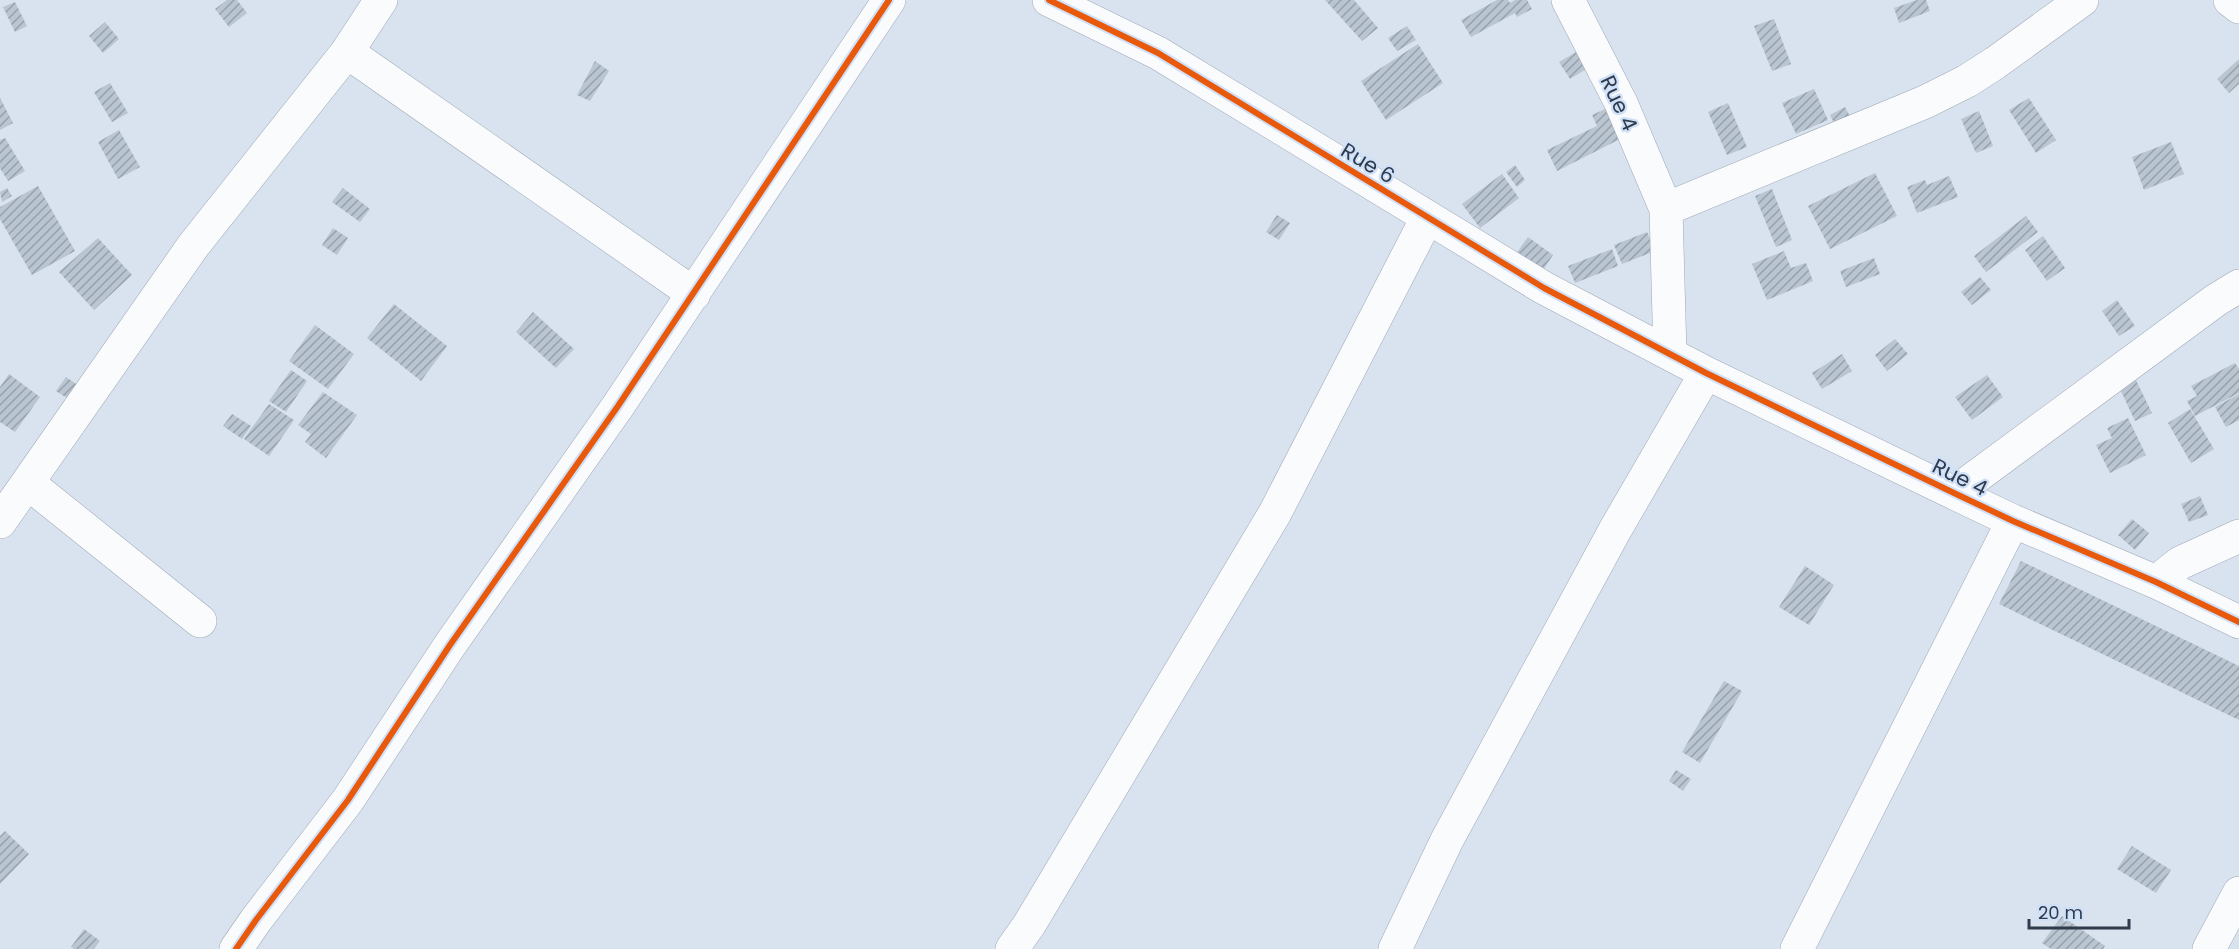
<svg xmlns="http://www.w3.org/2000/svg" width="2239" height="949" viewBox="0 0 2239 949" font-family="Poppins,sans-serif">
  <defs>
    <pattern id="building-hatch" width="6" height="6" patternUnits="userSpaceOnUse" patternTransform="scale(1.5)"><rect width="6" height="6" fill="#b9c5d1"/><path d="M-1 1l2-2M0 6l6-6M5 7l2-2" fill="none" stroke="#97a1ac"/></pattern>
  </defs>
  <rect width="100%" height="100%" fill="#d9e2ef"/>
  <path fill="url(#building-hatch)" d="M227,0h10l10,13 -18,14 -14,-18z
    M1325,0h29l24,28 -16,13z
    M1497,0h11l2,3 5,-3h12l5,9 -15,8 -2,-4 -44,24 -10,-17z
    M1917,0h9l4,11 -31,12 -5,-15z
    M15,2l12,24 -12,6 -12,-25z
    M1774,19l17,45 -19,7 -18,-45z
    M105,22l14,17 -16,14 -14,-17z
    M1407,26l9,14 -19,11 -9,-13z
    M1418,44l25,39 -57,37 -25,-39z
    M1583,48l10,17 -23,14 -11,-17z
    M2239,59v25l-10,9 -12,-14z
    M595,61l14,10 -19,30 -13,-6z
    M110,83l18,30 -16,9 -18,-30z
    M1814,89l14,31 -32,14 -14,-31z
    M0,98l13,25 -13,7z
    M2029,98l27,42 -20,13 -27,-43z
    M1728,103l19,44 -20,8 -19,-43z
    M1845,107l7,13 -15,9 -7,-14z
    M1605,109l15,30 -63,32 -10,-21 50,-24 -5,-11z
    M1979,111l14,35 -17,7 -15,-34z
    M119,130l21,37 -22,12 -20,-37z
    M5,138l20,33 -17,10 -8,-13v-28z
    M2171,142l13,32 -40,16 -12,-33z
    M1515,165l10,15 -8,7 -11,-15z
    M1875,173l22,43 -67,33 -22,-43z
    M1502,174l17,24 -39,30 -18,-24z
    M1949,176l9,21 -41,16 -10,-26 18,-7 2,5z
    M38,186l37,65 -43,24 -32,-56v-12z
    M7,188l5,8 -10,6 -2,-10z
    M343,188l27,21 -10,13 -28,-20z
    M1772,189l20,51 -16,7 -21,-51z
    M1277,215l13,8 -11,17 -13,-8z
    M2026,216l12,16 -52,40 -12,-16z
    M333,228l15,10 -11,17 -15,-10z
    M1647,232l8,19 -33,13 -8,-19z
    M2043,236l22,32 -18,13 -22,-31z
    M1528,237l25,18 -12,18 -25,-19z
    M98,238l34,37 -38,35 -35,-38z
    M1612,249l6,17 -43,17 -7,-17z
    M1784,251l7,17 15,-5 7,18 -46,19 -15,-36z
    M1874,258l6,16 -34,13 -6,-16z
    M1980,277l11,13 -19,15 -11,-13z
    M2117,300l18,26 -16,10 -17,-25z
    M394,304l53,42 -26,35 -54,-43z
    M533,312l41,37 -18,19 -40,-36z
    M315,325l39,29 -26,35 -39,-28z
    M1895,339l13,15 -21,17 -12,-16z
    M1842,354l10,17 -30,18 -10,-16z
    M2235,363l4,6v24l-44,23 -8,-15 10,-5 -6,-10z
    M2130,368l22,45 -17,8 -21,-45z
    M291,370l16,11 -21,31 -17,-11z
    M9,374l31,23 -25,35 -15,-10v-35z
    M1987,375l16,22 -31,23 -17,-23z
    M66,377l13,9 -9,14 -14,-9z
    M323,392l34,23 -31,43 -21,-16 6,-8 -13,-9z
    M2239,394v26l-13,7 -11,-20z
    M269,404l25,16 -25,36 -25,-17z
    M2190,409l24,40 -23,14 -23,-40z
    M232,414l19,12 -9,13 -19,-13z
    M2128,418l18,37 -36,18 -14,-28 16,-7 -5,-10z
    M2200,496l8,19 -19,7 -8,-18z
    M2132,519l17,14 -14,17 -17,-15z
    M2021,561l218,105v54l-240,-116z
    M1805,566l29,19 -25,40 -30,-18z
    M1724,681l18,10 -42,72 -18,-11z
    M1676,770l15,9 -8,12 -14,-10z
    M5,831l24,23 -29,30v-48z
    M2132,846l39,24 -15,23 -39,-24z
    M2062,916l43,30 -2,3h-52l-9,-6z
    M84,929l16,12 -6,8h-20l-3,-2z"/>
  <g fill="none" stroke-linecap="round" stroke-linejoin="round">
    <g stroke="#a0a9b6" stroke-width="34">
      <path id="minor" d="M1049,0l109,53 386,235 162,85 248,120 59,28 143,61 83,40
        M1568,0l53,103 45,106 4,145
        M2230,0l9,7
        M347,52l347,242
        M1666,209l259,-107 42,-21 28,-18 87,-63
        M28,483l172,138
        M1954,493l262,-193 23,-14
        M0,522l193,-276 154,-194 34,-52
        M2156,582l24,-19 59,-27
        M236,949l20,-29 92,-120 102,-155 168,-239 271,-406
        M1012,949l17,-24 246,-412 152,-295
        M1395,949l52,-109 168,-310 91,-157
        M1797,949l216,-428
        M2209,949l30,-56"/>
    </g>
    <use href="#minor" stroke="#f9fbfd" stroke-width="33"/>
    <g stroke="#cfe0f9" stroke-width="10">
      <path id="cycleway" d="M1049,0l109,53 386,235 162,85 248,120 59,28 143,61 83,40
        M236,949l20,-29 92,-120 102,-155 168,-239 271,-406"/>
    </g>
    <use href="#cycleway" stroke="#e8590c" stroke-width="6"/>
  </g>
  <g text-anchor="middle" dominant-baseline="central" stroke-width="4.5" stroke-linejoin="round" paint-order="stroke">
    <g font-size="21" fill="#2f3a4a" stroke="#cfe0f9">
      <text transform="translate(1619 103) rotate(65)">Rue 4</text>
      <text transform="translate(1368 163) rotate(31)">Rue 6</text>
      <text transform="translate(1960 477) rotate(26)">Rue 4</text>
    </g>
  </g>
  <path d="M2029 919v9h100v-9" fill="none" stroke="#2f3a4a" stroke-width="3"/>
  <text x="2038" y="919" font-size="18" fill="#2f3a4a" stroke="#cfe0f9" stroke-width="4.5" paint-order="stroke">20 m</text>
</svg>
